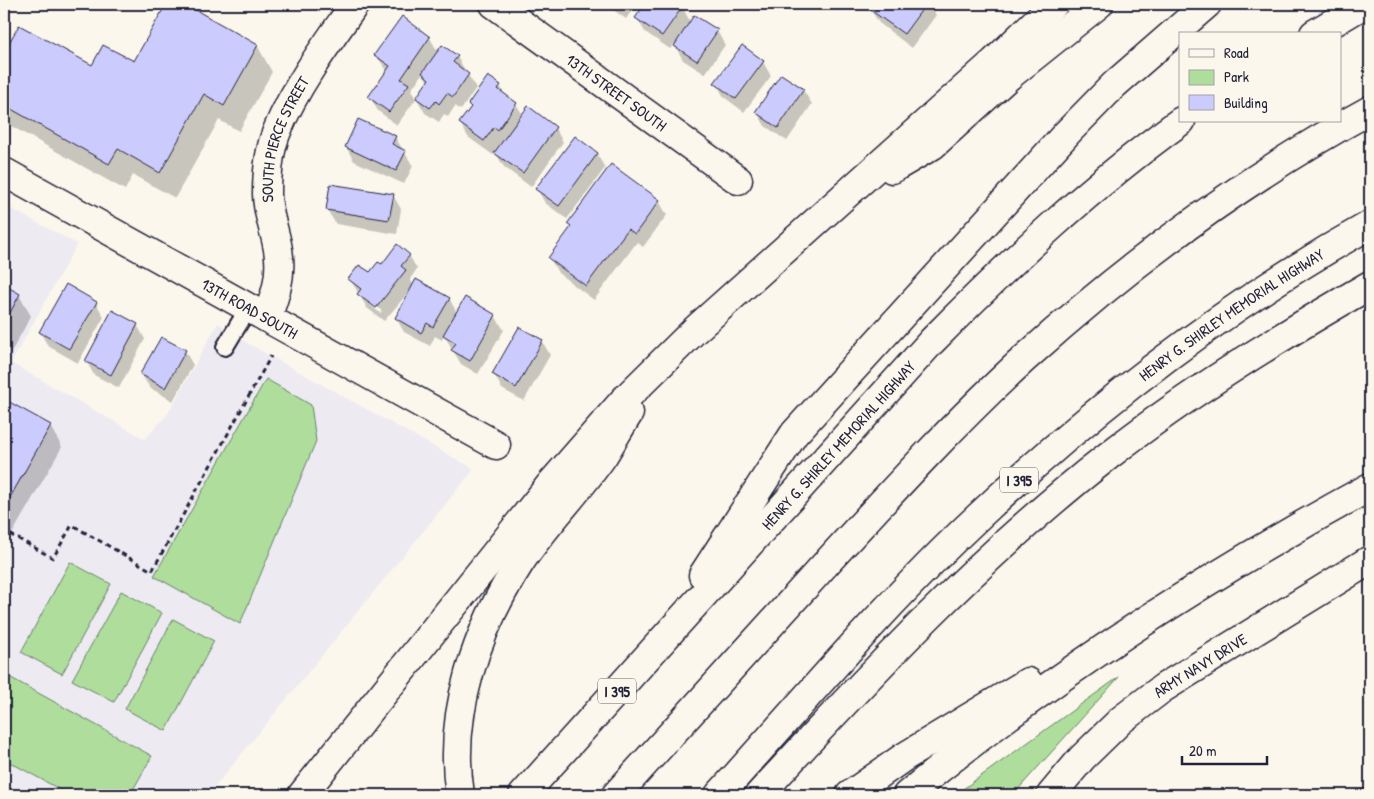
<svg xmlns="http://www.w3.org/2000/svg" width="1374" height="799" viewBox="0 0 1374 799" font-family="'Patrick Hand',sans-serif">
  <rect width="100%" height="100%" fill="#fbf7ec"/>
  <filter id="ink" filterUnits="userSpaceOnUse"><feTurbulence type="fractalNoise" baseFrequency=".02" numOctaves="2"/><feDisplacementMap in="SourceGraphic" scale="10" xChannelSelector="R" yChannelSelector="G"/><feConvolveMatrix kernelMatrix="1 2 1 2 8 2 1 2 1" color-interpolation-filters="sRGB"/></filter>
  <g filter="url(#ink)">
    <path fill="#edeaf1" d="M4,205l73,39 -66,119 134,76 22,-24 51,-92 29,20 227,126 -266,326h-204z"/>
    <path fill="#aedd9c" stroke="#68806c" d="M266,379l45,26 5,36 -76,183 -86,-48z
      M70,562l41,22 -49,90 -41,-22z
      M121,591l41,22 -48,89 -42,-22z
      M173,619l41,22 -48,90 -41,-22z
      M4,674l148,82 -22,39h-60l-66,-36z
      M1119,677l-106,118h-59l2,-1z"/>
    <path fill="#0003" fill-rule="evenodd" d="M167,4h16l74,41 15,27 -33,59 -20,-11 -44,78 -42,-23 -8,15 -121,-68v-67l15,-28 73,40 42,-4z
      M301,4h13l-4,6z
      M605,4h31l-10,15z
      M646,4h31l5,3 9,16 26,8 8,14 -20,29 -22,-14 -9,-16 -4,5 -25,-17 -8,-14z
      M874,4h55l7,11 -24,33 -33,-25 -9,-14z
      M402,18l28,20 8,14 19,5 19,31 -15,22 -6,-4 -7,11 -4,-3 -5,8 -14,-9 -8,-14 11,-17 -5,-9 -12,17 5,9 -19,26 -19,-14 -8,-14 18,-25 -12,-17z
      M763,62l8,14 -27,36 -20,-15 -8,-14z
      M782,75l21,15 9,14 -25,37 -22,-15 -8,-14z
      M500,86l6,11 10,7 7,11 32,13 8,14 -32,45 -27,-20 -9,-15 -2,3 -25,-18 -8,-14 11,-15 -2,-4z
      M395,137l18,29 -9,18 -50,-23 -8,-14z
      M597,154l8,14 -38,51 -22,-16 -8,-14z
      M393,195l8,14 -4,25 -61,-10 -9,-14z
      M659,201l8,14 -24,32 -6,-5 -43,58 -36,-27 -8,-15 22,-29 -4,-5z
      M409,255l8,14 -7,10 4,7 35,12 8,15 38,3 9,14 -26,44 -17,-10 -17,-29 -2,5 -7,-4 -5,10 -26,-14 -8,-14 17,-31 -29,34 -17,-13 -17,-29 20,-5 12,-8zM368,300l14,11 -2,2 -12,-10z
      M4,286l15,9 12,21 -27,49z
      M96,303l8,14 -26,46 -30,-17 -8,-14z
      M137,325l8,14 -26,49 -25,-13 -8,-14z
      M542,341l8,14 -26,46 -22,-12 -8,-15z
      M185,351l8,14 -20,36 -23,-13 -9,-14z
      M4,400l46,26 12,21 -58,101z"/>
    <path fill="#cccbfe" stroke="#22223b" d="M166,4h19l73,41 -34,61 -20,-12 -44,79 -42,-24 -9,15 -105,-59v-53l15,-27 73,40 11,-20 31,16z
      M645,4h34l4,2 -21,30 -27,-18z
      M873,4h53l-22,30 -35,-25z
      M694,15l24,15 -21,31 -23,-15z
      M402,16l28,21 -29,42 8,5 -20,28 -21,-15 22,-31 -16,-11z
      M442,45l16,11 -5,6 16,12 -16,23 -6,-4 -8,11 -3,-3 -6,7 -14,-10 13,-19 -7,-6z
      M742,45l22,16 -28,38 -22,-16z
      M781,74l23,15 -26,39 -23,-16z
      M488,76l13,9 -3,4 19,14 -19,27 -4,-3 -10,14 -25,-18 12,-16 -3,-3z
      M528,106l28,21 -33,46 -29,-20z
      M358,119l38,17 -4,8 14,7 -10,20 -51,-24z
      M575,136l23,17 -39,53 -24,-17z
      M611,164l49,36 -25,34 -7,-5 -42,57 -38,-28 23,-31 -4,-3z
      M330,184l64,10 -5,26 -63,-10z
      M397,244l13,11 -9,11 5,4 -30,38 -19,-14 4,-5 -13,-10 11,-14 11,7 8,-10 4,2z
      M416,279l34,19 -17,29 -6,-4 -6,10 -26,-15z
      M66,284l31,18 -28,47 -30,-17z
      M4,285l16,9 -16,30z
      M465,297l31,18 -26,46 -19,-11 5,-7 -13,-8z
      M112,310l26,14 -27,51 -26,-14z
      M519,327l24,13 -27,48 -24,-14z
      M161,337l25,13 -21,38 -25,-14z
      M4,399l47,26 -47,83z
      M1370,786v9h-19z"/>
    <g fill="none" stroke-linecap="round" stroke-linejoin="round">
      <g stroke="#22223b" stroke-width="20">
        <path id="service" d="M225,347l24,-40"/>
      </g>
      <g stroke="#22223b" stroke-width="31">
        <g id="minor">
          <path id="s1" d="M494,4l244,176"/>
          <path id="s2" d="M4,172l492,273"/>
          <path id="s3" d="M267,318c7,-20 14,-38 12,-60 -1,-21 -12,-42 -12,-64 0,-21 2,-44 10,-63 18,-44 51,-89 78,-127"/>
        </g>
      </g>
      <g stroke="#22223b" stroke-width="31">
        <g id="tertiary">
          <path id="s4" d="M1051,795l31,-37 39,-38 42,-32 207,-128"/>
        </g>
      </g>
      <g stroke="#22223b" stroke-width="31">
        <g id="motorway">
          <path d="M1314,34l50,-30"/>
          <path d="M892,169l41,-24 76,-69 90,-72"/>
          <path d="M703,575l91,-141 273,-301 48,-49 92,-80"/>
          <path d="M302,795l248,-310 76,-87 69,-68 299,-268 60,-58"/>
          <path d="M460,795c-13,-81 17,-166 61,-234 25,-37 57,-69 82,-105 9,-14 17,-29 26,-43"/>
          <path id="s5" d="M523,795l409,-454c78,-79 159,-155 249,-220"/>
          <path d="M616,795c68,-75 136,-150 204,-225 66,-72 132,-145 204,-211 104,-94 223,-182 346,-249"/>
          <path id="s6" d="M719,795c85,-94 167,-192 259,-278 119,-112 250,-213 392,-292"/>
          <path d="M759,795c109,-119 221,-239 349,-339 82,-64 172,-119 262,-171"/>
          <path d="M850,795l54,-38 124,-75"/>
          <path d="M907,795c143,-118 300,-219 463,-308"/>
        </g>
      </g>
      <path stroke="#22223b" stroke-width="3" stroke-dasharray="5 4" stroke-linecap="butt" d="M4,536l2,-4 47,26 19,-33 80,46 119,-215"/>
      <use href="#service" stroke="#fbf7ec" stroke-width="16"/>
      <use href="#minor" stroke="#fbf7ec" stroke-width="28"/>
      <use href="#tertiary" stroke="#fbf7ec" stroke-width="28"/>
      <use href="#motorway" stroke="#fbf7ec" stroke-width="28"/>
    </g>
  </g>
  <g text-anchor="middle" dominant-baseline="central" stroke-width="4" stroke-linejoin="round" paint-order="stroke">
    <g fill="#fbf7ec" stroke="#636270" stroke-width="1">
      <rect x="1000" y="467.5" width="38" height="25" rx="4"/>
      <rect x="598" y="678.5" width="38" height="25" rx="4"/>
    </g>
    <g font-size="15" font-weight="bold" fill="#22223b">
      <text x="1019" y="480">I 395</text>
      <text x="617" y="691">I 395</text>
    </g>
    <g font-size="16" fill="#22223b" stroke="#fbf7ec">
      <text stroke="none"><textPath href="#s1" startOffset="151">13TH STREET SOUTH</textPath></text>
      <text stroke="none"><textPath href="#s3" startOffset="185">SOUTH PIERCE STREET</textPath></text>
      <text stroke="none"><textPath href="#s2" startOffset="281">13TH ROAD SOUTH</textPath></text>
      <text stroke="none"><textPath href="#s6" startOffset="705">HENRY G. SHIRLEY MEMORIAL HIGHWAY</textPath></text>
      <text stroke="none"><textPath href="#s5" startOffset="471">HENRY G. SHIRLEY MEMORIAL HIGHWAY</textPath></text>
      <text stroke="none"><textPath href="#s4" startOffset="199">ARMY NAVY DRIVE</textPath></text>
    </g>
  </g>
  <rect width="1374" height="799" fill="none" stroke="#fbf7ec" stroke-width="20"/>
  <rect x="10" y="10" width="1354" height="779" fill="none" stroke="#22223b" stroke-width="2" filter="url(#ink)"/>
  <rect x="1179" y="32" width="162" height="90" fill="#fbf7ec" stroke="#a4a2a5"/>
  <rect x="1189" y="49" width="25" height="8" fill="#fbf7ec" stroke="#a4a2a5"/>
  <text x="1224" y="58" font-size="15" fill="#22223b">Road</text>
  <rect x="1189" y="70" width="25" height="15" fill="#aedd9c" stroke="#a4a2a5"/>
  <text x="1224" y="82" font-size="15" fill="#22223b">Park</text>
  <rect x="1189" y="95" width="25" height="15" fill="#cccbfe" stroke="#a4a2a5"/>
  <text x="1224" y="108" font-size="15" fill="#22223b">Building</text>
  <path d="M1182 756v8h85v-8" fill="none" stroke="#22223b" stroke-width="2.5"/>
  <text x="1189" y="756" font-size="15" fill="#22223b" stroke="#fbf7ec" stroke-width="4" paint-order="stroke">20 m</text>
</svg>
